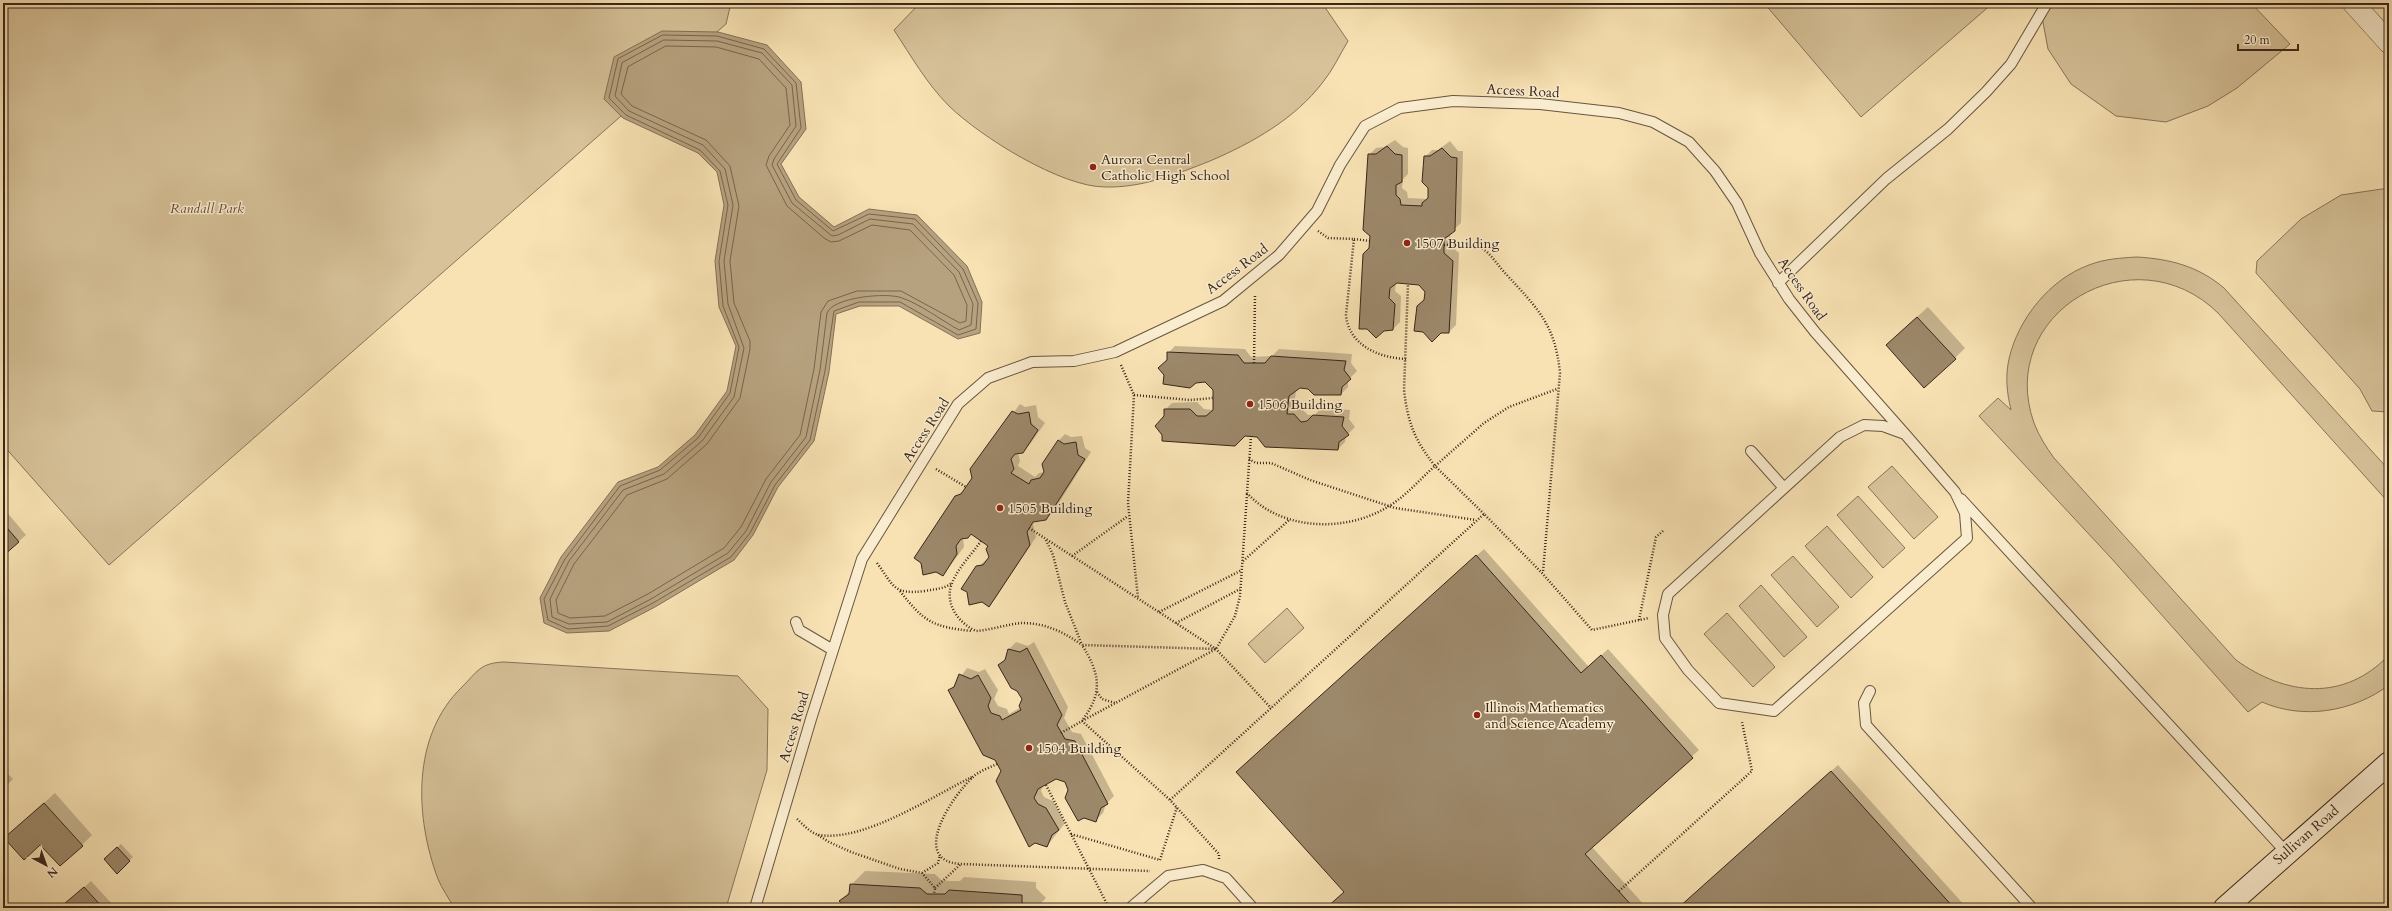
<svg xmlns="http://www.w3.org/2000/svg" width="2392" height="911" viewBox="0 0 2392 911" font-family="Cardo,serif">
  <rect width="100%" height="100%" fill="#f8e2b3"/>
  <filter id="stains"><feTurbulence type="fractalNoise" baseFrequency=".005" numOctaves="4"/><feColorMatrix values="0 0 0 0 .2 0 0 0 0 .09 0 0 0 0 .02 0 0 0 .5 -.17"/></filter>
  <radialGradient id="worn" r=".72"><stop offset=".6" stop-color="#630" stop-opacity="0"/><stop offset="1" stop-color="#630" stop-opacity=".3"/></radialGradient>
  <path fill="#d7c299" stroke="#88745a" d="M3,3h728l-5,21 -617,541 -106,-120z
    M920,3h402l26,38c-8,13 -15,29 -25,41 -28,37 -71,61 -113,79 -33,13 -68,27 -105,26 -44,0 -124,-50 -156,-81 -22,-22 -38,-50 -55,-76z
    M1764,3h229l-132,114z
    M2054,3h197l39,41 -53,44 -29,18 -42,16 -50,-6 -45,-32 -23,-35 -6,-32z
    M2389,188v224l-17,-1 -12,-22 -104,-116 1,-12 44,-42 40,-24z
    M2137,257c33,2 61,9 87,31l165,182v33l-171,-190c-84,-82 -223,0 -184,110 5,13 12,24 20,35l182,202c50,36 108,42 153,-5v30c-36,27 -86,35 -127,17l-14,10 -136,-153 -133,-143 19,-18 13,12c-4,-17 -6,-33 -2,-51 9,-40 41,-80 80,-94 15,-6 31,-7 48,-8z
    M1892,466l46,51 -24,22 -46,-52z
    M1858,496l47,52 -22,20 -46,-53z
    M1827,526l46,51 -22,21 -46,-52z
    M1793,556l46,51 -22,20 -46,-52z
    M1761,585l46,52 -23,20 -45,-51z
    M1287,608l17,20 -39,35 -17,-19z
    M1727,613l48,54 -22,20 -49,-53z
    M504,662l234,14 30,33 -1,61 -41,138h-272c-5,-10 -12,-19 -16,-29 -23,-61 -27,-143 24,-192 16,-16 18,-24 42,-25z"/>
  <path fill="#b7a27f" stroke="#847057" d="M662,31l56,1 49,13 34,37 5,47 -25,35 18,33 35,30 35,-18 48,6 50,51 15,36 -2,31 -22,6 -59,-33h-39l-24,8 -7,58 -15,69 -36,46 -25,48 -19,25 -79,47 -46,24 -42,2 -23,-10 -4,-25 21,-41 57,-75 40,-15 37,-32 32,-44 9,-45 -17,-39 -4,-46 9,-56 -7,-33 -19,-19 -75,-35 -19,-19 10,-42z"/>
  <path fill="#0003" d="M1395,140l8,7 5,1v26l-5,5 -1,9 5,4 1,6 19,1 2,-2 -4,-40 7,-7h6l12,-9 8,10h5l-2,72 -11,10 1,13 8,7 -3,72 -7,7 -24,-33 1,-7 -7,-8 -23,-2 -1,9 6,5 -1,26 -7,7 -26,-1 4,-92 -2,-81 7,-7 8,-1z
    M1928,307l37,41 -10,10 -57,-24z
    M1175,346l70,3 6,8 21,-1 7,-7 73,5 -1,9 6,8 -9,9v7l-7,7 -42,-7 -3,3 -2,17 7,1 7,7h7l6,-7 29,2 -1,9 6,8 -9,9 -1,6 -7,7 -81,-13 -92,-20v-6l7,-7 25,-1 7,7 10,1v-21l-8,-8 -38,-22v-6z
    M1020,404l5,3 11,-2 2,12 7,6 -15,21 -7,8h-5l2,9 -2,5 17,11 4,-4 6,-1 13,-31 7,-7 6,3 11,-1 3,12 6,4 -38,60 -7,7 -11,1 -2,4 3,13 -41,62 -6,7 -12,-39 13,-10 -1,-11 -17,-12 -4,3 -5,1 1,9 -21,28 12,-78 11,-8 7,-11 -2,-9z
    M5,510l21,25 -23,20v-43z
    M1484,549l105,118 19,-18 91,101 -107,97 55,61h-320l18,-17 -101,-126z
    M1016,642l12,4 6,-4 34,65 -4,11 8,14 9,2 33,62 -8,8 -3,9 -7,7 -26,-30 -5,-8 -9,-4 -13,7 -2,6 3,6 9,4 12,22 -18,23 -12,-4 -33,-71 -52,-80 17,-23 12,4 6,-3 13,21 -4,9 4,7 9,3 2,5 12,-7 2,-8 -24,-34 8,-7 2,-9z
    M1838,765l129,143h-288z
    M3,769l10,10 -10,10z
    M55,793l37,42 -10,10 -42,-2 -24,-15z
    M121,844l12,13 -16,15 -12,-13z
    M865,871l70,3 6,6 8,1h11l4,-4 72,5v6l10,10 -10,10h-188l-8,-7 10,-10 1,-6z
    M91,881l23,25 -2,2h-43l4,-10z"/>
  <g fill="none" stroke-linecap="round" stroke-linejoin="round">
    <path stroke="#78644c" stroke-width="1" d="M663,35l54,1 47,13 32,34 5,45 -24,36 19,36 37,31 36,-17 46,5 48,50 15,34 -2,26 -18,6 -58,-33h-41l-25,9 -9,60 -15,69 -35,45 -25,48 -19,24 -78,46 -45,23 -40,3 -20,-9 -4,-21 21,-40 55,-73 40,-16 38,-32 32,-45 9,-46 -16,-41 -4,-45 9,-56 -8,-34 -20,-21 -74,-35 -17,-17 9,-39z
      M664,40l53,1 45,12 30,32 4,41 -22,33 -2,6 20,38 40,33 6,-1 32,-16 43,5 46,48 14,32 -2,21 -12,5c-18,-10 -39,-26 -57,-32 -14,-6 -69,-1 -75,15l-7,57 -14,67 -35,45 -25,49 -18,22 -77,46 -44,23 -38,2 -17,-7 -2,-18 19,-38 54,-71 41,-16 38,-33 32,-44 10,-49 -16,-44 -4,-43 9,-56 -8,-36 -22,-24 -74,-34 -14,-15 7,-33z
      M666,46l50,1 43,12 27,29 4,37 -21,31 -3,9 21,41 37,32 7,4 8,-1 33,-16 38,5 44,45 13,30 -1,16 -6,2 -59,-32h-44l-29,10 -7,11 -7,57 -14,66 -34,44 -25,48 -17,21 -76,46 -43,22 -35,2 -12,-5 -2,-13 18,-36 53,-69 40,-16 40,-35 33,-46 10,-49v-8l-16,-38 -4,-42 9,-55 -9,-40 -24,-26 -74,-34 -11,-12 7,-27z"/>
  </g>
  <path fill="#9c886a" stroke="#38261a" d="M1387,146l8,8 7,1v27l-6,3v10l4,4 1,6 21,1v-3l6,-5v-10l-6,-6 2,-26h6l12,-8 9,9 6,1 -2,73 -11,8v14l9,8 -4,72h-8l-9,9 -9,-10 -9,-1 3,-25 7,-6 1,-8 -6,-7 -22,-2 -7,5 -1,10 6,6 -2,26 -9,1 -8,7 -9,-9h-8l4,-75 6,-6 1,-12 -7,-6 5,-76h8z
    M1917,317l39,42 -32,29 -38,-43z
    M1167,352l71,3 6,8h21l6,-7 75,5 -2,9 7,9 -9,8 -1,8h-27l-6,-6 -8,-1 -11,8 -2,18h7l7,8 6,-1 6,-6 31,2 -2,9 7,9 -10,7 -1,8 -73,-3 -8,-10 -12,-1 -10,10 -73,-5v-6l-7,-9 9,-10v-7h26l7,7h9l7,-6v-20l-8,-8 -9,1 -6,5 -27,-4 1,-9 -6,-7 9,-8z
    M1012,411l6,3 11,-2 2,12 7,6 -15,23 -8,1 -4,5 3,10 -3,4 18,11 2,-4 9,-2 4,-6 -2,-8 16,-24 6,4 12,-2 2,13 7,4 -39,61 -13,2 -6,10 3,13 -41,62 -7,-5 -13,3 -2,-13 -6,-3 15,-23 7,-1 6,-8 -3,-8 2,-3 -17,-12 -3,4 -7,1 -5,7 1,8 -14,22 -7,-4 -13,3 -2,-12 -7,-5 41,-62 6,-2 11,-16 -2,-9z
    M3,523l16,19 -16,14z
    M1476,555l105,118 20,-18 92,103 -108,96 49,54h-308l18,-16 -108,-120z
    M1027,648l35,67 -5,10 8,14 10,2 33,63 -7,4 -5,14 -12,-4 -6,3 -13,-23 3,-8 -3,-8 -9,-3 -18,10 -4,9 4,6 8,4 13,22 -7,5 -5,12 -12,-4 -6,4 -33,-66 5,-10 -6,-11 -12,-5 -35,-65 6,-3 5,-13 12,5 7,-4 13,23 -3,8 3,7 9,3 2,4 19,-10 -2,-4 3,-7 -5,-8 -6,-3 -13,-23 7,-5 3,-11 12,3z
    M1831,771l123,137h-276z
    M44,803l39,43 -23,20 -20,-21 -16,15 -20,-22z
    M117,847l13,14 -13,13 -13,-15z
    M850,884l70,4 7,6h18l4,-4 73,5v7l6,6h-181l-8,-7 10,-7z
    M84,887l19,21h-35l-4,-4z"/>
  <g fill="none" stroke-linecap="round" stroke-linejoin="round">
    <g stroke="#685540" stroke-width="12">
      <path id="lane" d="M1778,283l108,-104 62,-50 38,-37 25,-28 36,-61
        M1864,425l19,1 22,8 50,58 10,21 2,25 -193,173 -55,-8 -31,-33 -23,-32 -2,-23 5,-21 172,-157z
        M1751,451l33,37
        M1961,499l325,353
        M796,622l3,8 34,20
        M1870,691l-6,12 2,22 166,183
        M755,908l56,-189 51,-160 96,-155 30,-26 44,-16 42,-1 41,-9 108,-51 56,-46 38,-44 23,-46 25,-39 35,-18 53,-7 87,3 79,9 34,9 36,20 26,29 22,32 23,50 29,46 26,33 90,102
        M1130,908l38,-32 35,-6 23,8 27,30"/>
    </g>
    <g stroke="#685540" stroke-width="22">
      <path id="street" d="M2353,3l36,40"/>
    </g>
    <g stroke="#38261a" stroke-width="24">
      <path id="secondary" d="M2225,908l164,-145"/>
    </g>
    <path stroke="#38261a" stroke-width="2.5" stroke-dasharray="1 2" stroke-linecap="butt" d="M1318,231l10,7 26,1 -8,76c3,31 34,43 60,44
      M1354,239l16,2
      M1444,245c12,-1 28,-2 39,4 8,5 16,18 23,25 32,35 49,50 54,99l-17,199
      M1254,363l1,-69
      M1121,365l13,30 -6,108 10,95
      M1134,395l56,5 23,-2
      M1251,436l-4,57c34,38 100,40 142,13 17,-10 31,-27 46,-40 -21,-27 -27,-43 -31,-76l4,-106
      M1249,459l7,4h15l39,17 85,28 81,12
      M936,469l30,18
      M1484,514l-49,-48 49,-43 25,-16 48,-18
      M1029,528l187,121 55,59
      M1046,540l7,15 12,47 17,43
      M981,541c-9,13 -23,27 -29,42 -8,20 6,40 24,48 15,-1 32,-7 46,-8 23,0 42,9 60,22
      M1072,556l56,-40
      M1243,561l46,-41
      M877,563c17,23 16,32 48,28 10,-2 19,-2 27,-8
      M900,591c24,31 33,36 72,40
      M1159,612l83,-42
      M1639,620l17,-83 8,-7
      M1176,623l64,-34
      M1097,692l5,7 13,4
      M1083,719c21,-27 16,-47 -1,-74l134,4
      M1082,721l134,-72 19,-33 5,-20 7,-102
      M1061,733l21,-12 88,79
      M997,764c-8,4 -18,7 -24,13 -20,18 -65,84 -12,87l189,7
      M1046,785l63,123
      M797,819c6,5 13,14 22,16 45,7 112,-38 153,-58
      M1071,834l89,26
      M818,835l11,7 22,10 49,17 22,4 13,15 -1,6
      M1219,859v-5l-49,-54 314,-286 58,59 50,57 57,-12
      M1160,860l17,-53
      M922,873l16,-10 2,-8
      M935,888l26,-24
      M1619,891l133,-120 -10,-49"/>
    <use href="#lane" stroke="#faecce" stroke-width="10"/>
    <use href="#street" stroke="#faecce" stroke-width="21"/>
    <use href="#secondary" stroke="#faecce" stroke-width="22"/>
  </g>
  <g fill="#8f2418" stroke="#faecce" stroke-width="1.5">
    <circle cx="1093" cy="167" r="4"/>
    <circle cx="1407" cy="243" r="4"/>
    <circle cx="1250" cy="404" r="4"/>
    <circle cx="1000" cy="508" r="4"/>
    <circle cx="1477" cy="715" r="4"/>
    <circle cx="1029" cy="748" r="4"/>
  </g>
  <g text-anchor="middle" dominant-baseline="central" stroke-width="3" stroke-linejoin="round" paint-order="stroke">
    <g font-size="14" fill="#38261a" stroke="#faecce">
      <text transform="translate(1523 91) rotate(3)">Access Road</text>
      <text transform="translate(1237 269) rotate(-37)">Access Road</text>
      <text transform="translate(1802 289) rotate(55)">Access Road</text>
      <text transform="translate(926 430) rotate(-57)">Access Road</text>
      <text transform="translate(794 727) rotate(-73)">Access Road</text>
      <text transform="translate(2306 835) rotate(-41)">Sullivan Road</text>
    </g>
    <g font-size="14" fill="#38261a" stroke="#faecce" text-anchor="start">
      <text x="1101" y="159">Aurora Central<tspan x="1101" dy="16">Catholic High School</tspan></text>
      <text x="1415" y="243">1507 Building</text>
      <text x="1258" y="404">1506 Building</text>
      <text x="1008" y="508">1505 Building</text>
      <text x="1485" y="707">Illinois Mathematics<tspan x="1485" dy="16">and Science Academy</tspan></text>
      <text x="1037" y="748">1504 Building</text>
    </g>
    <g font-size="14" font-style="italic" fill="#604d3a" stroke="#faecce">
      <text x="207" y="208">Randall Park</text>
    </g>
  </g>
  <rect width="2392" height="911" fill="none" stroke="#f8e2b3" stroke-width="16"/>
  <rect x="4" y="4" width="2384" height="903" fill="none" stroke="#38261a" stroke-width="2"/>
  <rect x="8" y="8" width="2376" height="895" fill="none" stroke="#38261a"/>
  <g transform="translate(46 865) rotate(139)" stroke="#faecce" stroke-width="3" paint-order="stroke">
  <path d="M0-3L7 15L0 10L-7 15Z" fill="#38261a"/>
  <text y="-6" font-size="11" font-weight="bold" text-anchor="middle" fill="#38261a">N</text>
  </g>
  <path d="M2238 44v6h60v-6" fill="none" stroke="#38261a" stroke-width="2"/>
  <text x="2244" y="44" font-size="12" fill="#38261a" stroke="#faecce" stroke-width="3" paint-order="stroke">20 m</text>
  <rect width="100%" height="100%" filter="url(#stains)"/>
  <rect width="100%" height="100%" fill="url(#worn)"/>
</svg>
